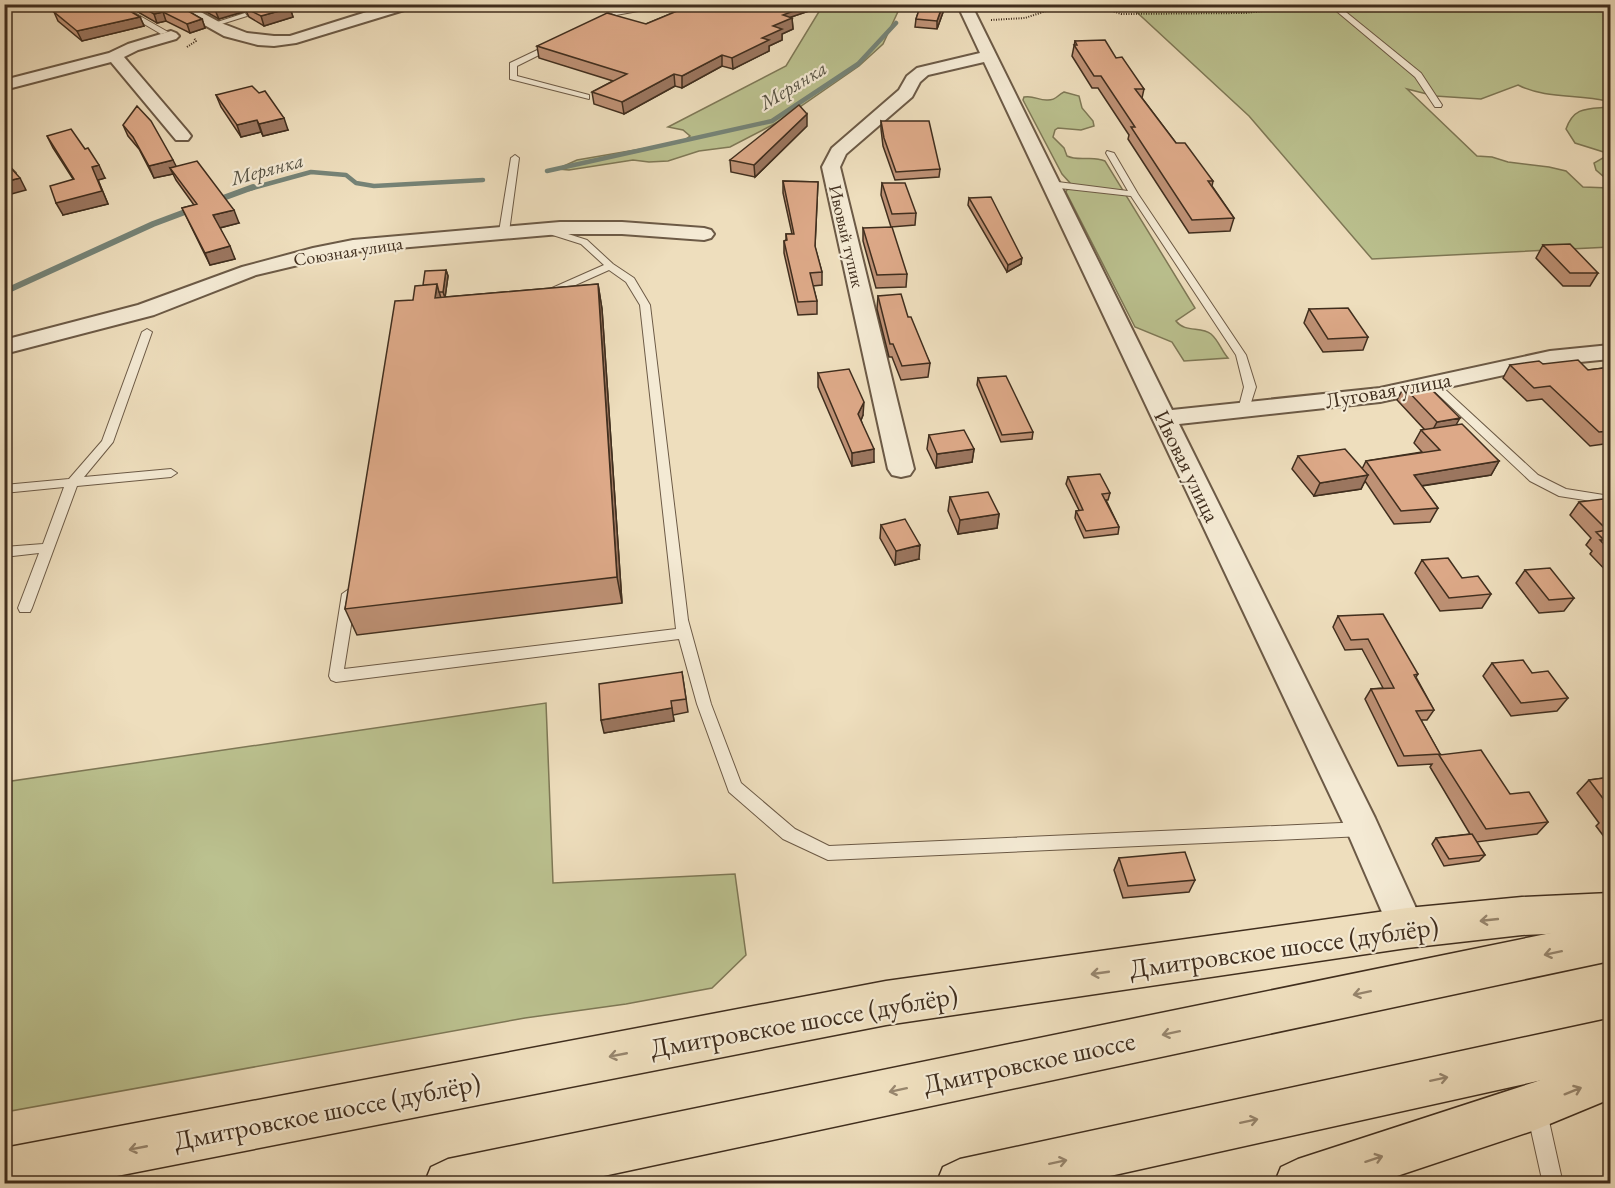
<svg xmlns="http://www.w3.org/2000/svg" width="1615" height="1188" viewBox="0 0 1615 1188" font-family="'EB Garamond',serif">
  <rect width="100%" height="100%" fill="#eedebd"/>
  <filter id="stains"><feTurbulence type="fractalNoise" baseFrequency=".00333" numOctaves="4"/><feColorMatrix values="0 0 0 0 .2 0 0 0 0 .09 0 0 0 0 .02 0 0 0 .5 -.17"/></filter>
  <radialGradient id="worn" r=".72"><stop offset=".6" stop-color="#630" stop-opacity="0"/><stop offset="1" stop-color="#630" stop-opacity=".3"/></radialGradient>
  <path fill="#bbc18f" stroke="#7e7856" stroke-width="1.5" d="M823,5h78l-18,39 -24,22 -81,56 -48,25 -31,4 -31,10 -19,1 -16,-2 -64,10 -12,-1 20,-9 105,-18 8,-6 -7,-6 -15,-3 118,-61z
    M1129,5h481v177l-14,-12 -2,-7 16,-9 -35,-11 -9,-14c8,-23 22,-20 43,-22l-2,-6c-30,-7 -61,-2 -89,-16l-37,14 -46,-3 -28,-7 70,67 15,1 16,5 41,5 17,4 17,16 27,1v59l-238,12 -123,-143z
    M1064,92l15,4 3,12 11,13 1,5 -13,4 -23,-2 -3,2 -2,7 11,11 3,8c13,6 25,-1 38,5l90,147 -19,13c9,12 25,5 35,13 8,7 10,16 17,24l-44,3 -12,-19 -37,-15 -69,-135 4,-9 -8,-9 -39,-74 1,-3c10,-2 15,4 24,3 9,0 9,-5 16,-8z
    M546,703l7,180 182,-9 11,81 -34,33 -86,16 -101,14 -520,94v-330z"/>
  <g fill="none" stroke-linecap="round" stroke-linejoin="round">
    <path stroke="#758377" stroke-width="4.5" d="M547,171l225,-50 86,-57 38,-41
      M249,189l62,-17 35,3 10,8 18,3 109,-6"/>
    <path stroke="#758377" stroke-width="6" d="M215,201l38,-14
      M4,292l149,-68 40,-15"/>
    <g stroke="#6c5a46" stroke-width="2">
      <path id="lane" d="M110,4h9l49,28 -7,2z
        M589,4c10,0 19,6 29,7 17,0 39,-7 59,-7l-61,11z
        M1328,4h8l85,69 21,32 -1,2h-6l-20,-30z
        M245,13l2,3 -35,11 -4,-2z
        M550,44l7,2 -40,20v10l72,19v4l-79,-20v-16z
        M1107,151l7,2 24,41 108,161 10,32 -8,25 -4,2 -6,-4 6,-23 -8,-32 -105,-159 -81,-9 -4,-3 4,-3 78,10 -22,-38z
        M515,155l4,3 -10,74 -5,3 -5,-3 12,-74z
        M4,161l12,12v4l-12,3v-6h3l-3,-4z
        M540,227h6l41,13 26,24 21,14 16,27 38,315 23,84 30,79 54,46 34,17 534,-24 6,2 2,5 -2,5 -6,2 -535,24 -45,-21 -54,-47 -32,-88 -18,-65 -343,43 -5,-2 -2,-4 13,-82 7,-5 7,5 -12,75 332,-40 -36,-324 -14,-23 -17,-12 -58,26h-8v-4l61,-27 -23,-21 -41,-13z
        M147,329l5,3 -39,110 -29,35 87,-8 6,4 -6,4 -94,9 -45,122 -2,4h-10l-2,-4 21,-55 -35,4v-10l39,-3 21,-57 -60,6v-8l65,-6 33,-38 40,-109z
        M1433,381l4,1 101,93 28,14 44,7v8l-51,-8 -29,-15 -101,-95v-4z
        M1537,1102l7,3 3,7 16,72h-20l-16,-72 3,-7z"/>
    </g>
    <g stroke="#6c5a46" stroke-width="4">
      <path id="street" d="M167,4h19l35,19 26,10 27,3h16l102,-32h24l-2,3 -118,36 -22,3 -16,-1 -34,-9z
        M957,4h14l201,406 208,-22 170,-37 60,-6v14l-60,6 -170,37 -201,22 196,394 50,110 -5,12 -13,5 -13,-5 -48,-111 -362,-767 -56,13 -8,7 -8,15 -66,57 -6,13 74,302 -4,6 -9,2 -9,-2 -4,-6 -66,-302 10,-19 67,-58 8,-14 10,-8 63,-15z
        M171,31l5,2 3,3 -3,3 -38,11 -14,7 64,75 3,4 -3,4h-12l-65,-78 -107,28v-10l105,-27 19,-9z
        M560,222h62l82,6 7,2 3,4 -3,4 -7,2 -82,-6h-62l-207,18 -97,23 -102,40 -150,39v-14l134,-35 104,-38 71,-19 40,-8z"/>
    </g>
    <g stroke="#402e1e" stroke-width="3">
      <path id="primary" d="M1610,893v38l-88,4 -115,13 -521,77 -810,159h-72v-36l882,-167 521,-73 115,-11z
        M1610,1053v46l-75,31 -162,54h-99l7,-17 17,-8 237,-77z"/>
    </g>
    <g stroke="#402e1e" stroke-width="3">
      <path id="highway" d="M1610,921v40l-1044,223h-142l7,-17 17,-8z
        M1610,1019v46l-536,119h-138l7,-17 17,-8z"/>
    </g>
    <path stroke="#402e1e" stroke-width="2" stroke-dasharray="1 1.5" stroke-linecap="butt" d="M991,20l34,-2 21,-7 55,-4 20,7 124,-1 72,-8
      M187,47l9,-6 -2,-3"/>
    <use href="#lane" fill="#f4ead4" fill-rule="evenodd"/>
    <use href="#street" fill="#f4ead4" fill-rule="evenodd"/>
    <use href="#primary" fill="#eedebd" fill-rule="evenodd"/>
    <use href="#highway" fill="#eedebd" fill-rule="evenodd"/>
  </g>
  <path fill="#be9175" stroke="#402e1e" stroke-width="1.5" d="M58,4h60l22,13 4,9 -62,15 -24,-20 -4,-9 10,-3z
    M124,4h52l26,15 3,9 -15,5 -24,-12 -9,2z
    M192,4h91l7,4 3,9 -29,9 -15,-9 -3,-6 -27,8z
    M694,4h115v7l-18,6 1,1 1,11 -11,5v6l-13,6v5l-36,18 -11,-3 -40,22 -7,-2 -51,28 -30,-10 -2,-12 21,-11 -74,-23 -2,-12 109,-22z
    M921,4h25l-9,25 -22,-2 1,-8z
    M1075,41l41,17 28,31 -2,9 34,45 37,38 -1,5 22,32 -4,13 -41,2 -61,-94 1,-4 -31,-47h-6l-20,-32z
    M259,93l29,37 -25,6 -2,-4 -20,5 -20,-30 -5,-12z
    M881,121l59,48 -1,8 -44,3 -12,-34 -2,-17z
    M123,125l53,42 63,56 -19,5 15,31 -25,6 -28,-57 12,-3 -18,-25 -3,-6 -19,4 -15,-29 -11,-13z
    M807,126l-52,51 -24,-5 -1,-12z
    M47,136l58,42 -7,2 10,24 -45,11 10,-36 -20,-31z
    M783,181l35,1 -3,65 7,25v13l-9,1 4,15v13l-19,1 -14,-62v-12l2,-1v-6h6l-9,-41z
    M882,183l34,30 -1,12 -24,2 -10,-32z
    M969,198l52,66 -14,8 -39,-67z
    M863,228l44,46 -1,13 -30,1 -13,-47z
    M1543,245l55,28 -8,13h-27l-27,-28z
    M446,270l2,6 -3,21 153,-13 4,25 20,294 -265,32 -12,-26 68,-309z
    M878,296l30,21 22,46 -2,14 -27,3 -9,-23h-3l-12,-48z
    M1309,309l59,28 -5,13 -40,2 -19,-29z
    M1543,364l45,6 23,-3v76l-21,3 -48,-47 -15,2 -24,-23 7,-13z
    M818,373l45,42 -2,5 13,42 -22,4 -34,-79z
    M978,378l55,54 -1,7 -31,3 -24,-57z
    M1404,387l52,38 43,36 -8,14 -69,11 16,22 -8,14 -36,2 -29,-43 -4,8 -47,7 -22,-27 6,-13 64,13 4,-8 56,-9 -8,-9 7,-13 3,-1 -27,-29z
    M929,435l45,14 -2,13 -36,6 -9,-19z
    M1068,477l42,16 -2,7h-2l13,27 -1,7 -34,4 -9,-20 1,-7 3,-1 -13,-26z
    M950,497l49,17 -2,14 -39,6 -10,-23z
    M1579,502l32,4v70l-21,-22 2,-3 -6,-6 5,-7 -21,-23z
    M881,525l38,34 -24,6 -15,-27z
    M1422,560l40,18 29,16 -9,14 -42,3 -25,-38z
    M1525,570l49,28 -10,13 -25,2 -23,-30z
    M1338,616l80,58 -2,3 18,33 -7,10h-6l19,34 70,40 38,28 -11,12 -61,8 9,13 -6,6 -35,5 -12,-22 4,-6 34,-4 -40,-67 2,-3 -34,2 -33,-67 6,-10 12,-1 -21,-39 -17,1 -12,-23z
    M1492,663l40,10 36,25 -11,13 -46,5 -28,-40z
    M682,672l6,40 -15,3 1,6 -70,12z
    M1611,777v69l-15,-20 3,-3 -22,-30 12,-13z
    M1119,858l76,22 -6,12 -66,6 -9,-28z"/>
  <path fill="#9b765f" stroke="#402e1e" stroke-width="1.5" d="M234,4h10l2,7 -27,8 -4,-9z
    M796,4h13v7l-18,6 1,1 1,11 -11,5v6l-13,6v5l-36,18 -1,-11 30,-20 11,-12 11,-17z
    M943,4h3l-9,25v-8z
    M290,8l3,9 -29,9 -3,-10z
    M163,12l3,9 -9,2 -3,-9z
    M140,17l4,9 -62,15 -5,-10z
    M202,19l3,9 -15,5 -3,-9z
    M722,55v11l-40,22v-12z
    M674,74l1,12 -51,28 -2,-12z
    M807,114v12l-52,51 -1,-12z
    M284,118l4,12 -25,6 -4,-12z
    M257,120l4,12 -20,5 -4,-12z
    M173,160l6,12 -9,-4 3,6 -19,4 -5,-12z
    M99,165l6,13 -7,2 10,24 -45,11 -7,-12 36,-36z
    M20,178l6,12 -22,6v-14z
    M234,210l5,13 -20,5 -6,-13z
    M230,246l5,13 -25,6 -5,-12z
    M1022,258l-1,6 -14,8 1,-7z
    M446,270l2,6 -3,22 -2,-6z
    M437,284l7,25 -9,-11z
    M598,284l4,25 20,294 -5,-26z
    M864,402l-1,13 -5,13v-14z
    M1460,418l-8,14 -22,3 7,-13z
    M874,449v13l-22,4v-13z
    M974,449l-2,13 -36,6 1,-14z
    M1499,461l-8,14 -84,13 7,-13z
    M1368,475l-7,14 -47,7 6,-13z
    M999,514l-2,14 -39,6 2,-14z
    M920,545l-1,14 -24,6 1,-14z
    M672,708l2,13 -70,12 -3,-13z"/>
  <path fill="#dda988" stroke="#402e1e" stroke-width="1.5" d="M65,4h53l22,13 -63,14 -23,-19 15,-4z
    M136,4h40l26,15 -15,5 -24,-12 -9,2z
    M205,4h29l-19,6z
    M244,4h39l7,4 -29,8 -16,-8z
    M694,4h102l-12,5 7,3 -8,3 9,3 -19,8 9,3 -20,9 7,2 -37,18 -10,-3 -40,21 -8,-2 -52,28 -30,-10 35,-18 -90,-28 70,-33 39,11z
    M943,4l-6,17 -21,-2 5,-15z
    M1105,40l11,18 6,-1 22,32h-9l41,54h9l28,38h-5l26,37 -42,2 -61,-93h4l-34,-51h-7l-20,-31h3l-2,-4z
    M252,86l7,7 6,-2 19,27 -25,6 -2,-4 -20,5 -21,-30z
    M799,105l8,9 -53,51 -24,-5z
    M137,106l14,15 22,39 -24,6 -16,-29 -10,-12z
    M881,121h48l11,48 -44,3 -12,-34z
    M71,129l14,20 3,-1 11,17 -7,2 10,24 -46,12 -6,-17 24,-7 -27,-43z
    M197,161l37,49 -21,5 17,31 -25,7 -23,-45 15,-4 -27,-36z
    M10,167l10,11 -16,4v-14z
    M783,181l35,1 -3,64 7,26 -12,1 7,28 -19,1 -14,-61 3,-1 -1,-6h8z
    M882,183h23l11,30 -24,1z
    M991,197l31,61 -14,7 -39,-67z
    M892,227l15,47 -30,1 -14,-47z
    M1570,244l28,29h-28l-27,-28z
    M446,270l-3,22h-4l-2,-8 -14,1 2,-14z
    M437,284l-2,14 163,-14 19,293 -272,32 50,-308 18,-1 2,-14z
    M901,294l7,23h3l19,46 -28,3 -9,-22h-3l-12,-48z
    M1348,308l20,29 -40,2 -19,-30z
    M1578,360l10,10 23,-3v64l-12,1 -49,-46 -16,2 -24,-23 29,-4 4,3z
    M849,369l15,33 -6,12 16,35 -22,4 -34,-80z
    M1006,376l27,56 -31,3 -24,-57z
    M1425,383l35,35 -23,4 -33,-35z
    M1462,424l37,37 -85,14 24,33 -37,3 -35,-50 74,-11 -19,-20z
    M964,430l10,19 -37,5 -8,-19z
    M1345,449l23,26 -48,8 -22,-27z
    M1100,474l10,19 -8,1 17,33 -33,4 -10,-20 7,-1 -15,-33z
    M988,492l11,22 -39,6 -10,-23z
    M1603,499l8,7v46l-11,-12h4l-8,-8 11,-2 -28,-28z
    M905,519l15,26 -24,6 -15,-26z
    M1448,558l14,20 16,-2 13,18 -42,4 -27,-38z
    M1550,568l24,30 -25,2 -24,-30z
    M1383,614l35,60 -4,1 20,35 -18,1 24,43 -36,2 -33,-67 23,-1 -26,-49 -17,1 -13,-24z
    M1523,660l9,13 16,-2 20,27 -47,5 -29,-40z
    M682,672l4,27 -15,2 1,7 -71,12 -2,-36z
    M1481,750l29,44 19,-2 19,30 -62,7 -47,-74z
    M1611,777v32l-22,-29z
    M1472,834l13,21 -36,4 -13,-21z
    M1185,852l10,28 -67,6 -9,-28z"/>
  <defs><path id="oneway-shaft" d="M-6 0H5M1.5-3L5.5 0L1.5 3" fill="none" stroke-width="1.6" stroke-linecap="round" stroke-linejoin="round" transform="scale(1.5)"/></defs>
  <g stroke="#97866e">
    <use href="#oneway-shaft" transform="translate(1489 920) rotate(174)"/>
    <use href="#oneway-shaft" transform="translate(1553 953) rotate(168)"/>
    <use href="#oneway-shaft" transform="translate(1100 973) rotate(172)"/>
    <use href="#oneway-shaft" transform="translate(1362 993) rotate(168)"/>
    <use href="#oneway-shaft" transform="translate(1171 1033) rotate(168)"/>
    <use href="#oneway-shaft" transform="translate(618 1055) rotate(169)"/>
    <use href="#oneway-shaft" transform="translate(1439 1079) rotate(-12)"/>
    <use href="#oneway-shaft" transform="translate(898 1090) rotate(168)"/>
    <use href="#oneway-shaft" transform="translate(1573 1091) rotate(-22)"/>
    <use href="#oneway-shaft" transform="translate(1249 1121) rotate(-12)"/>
    <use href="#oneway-shaft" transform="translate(138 1148) rotate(169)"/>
    <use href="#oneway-shaft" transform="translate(1374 1159) rotate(-18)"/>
    <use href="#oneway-shaft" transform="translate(1058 1162) rotate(-12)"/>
  </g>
  <g text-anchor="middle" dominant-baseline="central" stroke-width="4.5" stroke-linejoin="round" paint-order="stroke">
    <g font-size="18" fill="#402e1e" stroke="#f4ead4">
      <text transform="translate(847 236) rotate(77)">Ивовый тупик</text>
      <text transform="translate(348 251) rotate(-9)">Союзная улица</text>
    </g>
    <g font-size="20" font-style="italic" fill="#565243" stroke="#f4ead4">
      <text transform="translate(793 85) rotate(-31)">Мерянка</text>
      <text transform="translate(267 169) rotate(-15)">Мерянка</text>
    </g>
    <g font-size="22" fill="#402e1e" stroke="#f4ead4">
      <text transform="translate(1388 390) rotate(-10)">Луговая улица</text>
      <text transform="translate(1187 466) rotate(64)">Ивовая улица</text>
    </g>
    <g font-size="27" fill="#402e1e" stroke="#f4ead4">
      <text transform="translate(1284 947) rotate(-8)">Дмитровское шоссе (дублёр)</text>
      <text transform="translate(804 1021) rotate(-10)">Дмитровское шоссе (дублёр)</text>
      <text transform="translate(1029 1062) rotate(-12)">Дмитровское шоссе</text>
      <text transform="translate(327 1111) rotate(-11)">Дмитровское шоссе (дублёр)</text>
    </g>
  </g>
  <rect width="1615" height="1188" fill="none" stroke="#eedebd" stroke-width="24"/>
  <rect x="6" y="6" width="1603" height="1176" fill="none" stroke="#402e1e" stroke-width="3"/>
  <rect x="12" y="12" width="1591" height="1164" fill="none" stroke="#402e1e" stroke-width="1.5"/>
  <rect width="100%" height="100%" filter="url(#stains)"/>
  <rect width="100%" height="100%" fill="url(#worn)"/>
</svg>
